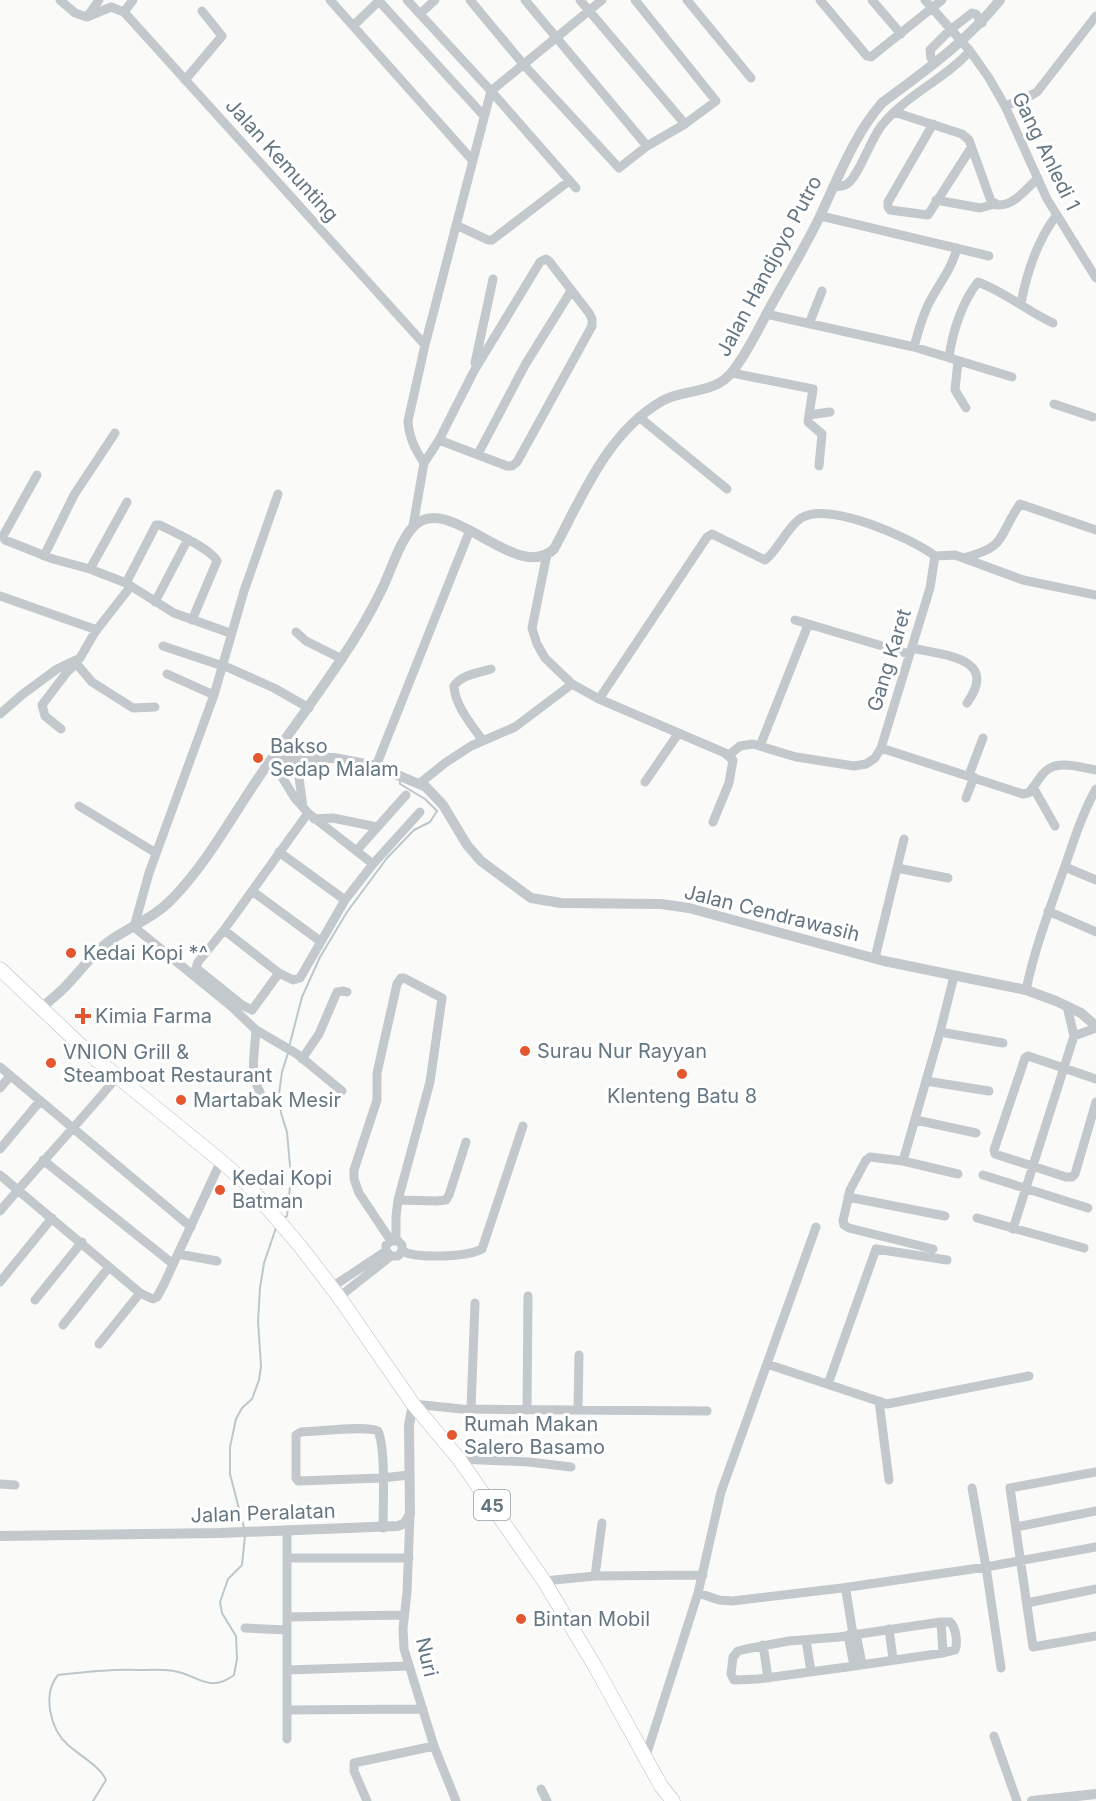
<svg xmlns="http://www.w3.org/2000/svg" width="1096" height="1801" viewBox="0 0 1096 1801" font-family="Inter,sans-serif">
  <rect width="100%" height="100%" fill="#fafaf8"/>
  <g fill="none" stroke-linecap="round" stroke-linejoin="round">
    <path stroke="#bbc7cb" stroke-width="2" d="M289,1047l13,-50 18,-40 27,-45 40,-54 27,-28 16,-8 7,-11 -12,-12 -25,-15v-3
      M283,1219l4,-3 4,-39 -4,-45 -6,-19 -2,-19 3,-22 6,-19
      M244,1528l-14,-54v-27l6,-28 6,-11 10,-9 7,-19 2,-14 -3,-45 2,-33 4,-25 13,-38
      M93,1801l13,-21c-5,-13 -27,-25 -38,-35 -18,-16 -26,-51 -10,-70 26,-3 52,-6 79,-5 12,0 24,-1 37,1 24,4 35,23 60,4l3,-16 -1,-23 -14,-23 -2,-11 8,-23 14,-14 3,-29"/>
    <g stroke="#b5babe" stroke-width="15">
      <path id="primary" d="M0,969l91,86 130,106 26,23 53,62 39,51 74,107 46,55 85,122 52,87 65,118 12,15"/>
    </g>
    <path stroke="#c3c8cc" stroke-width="9" d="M60,0l15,13 12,4 24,-10 13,5 301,333
      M330,0l143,161
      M378,0l106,116
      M407,0l84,91 85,97
      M470,0l54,65 95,103 28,-22 38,-22 31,-23 -81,-101
      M525,0l122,146
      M580,0l105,124
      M687,0l64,78
      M820,0l47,56 4,1 71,-57
      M872,0l29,34
      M925,0l45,51 19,27 16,28 42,93 49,79
      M124,12l9,-12
      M420,14l15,-14
      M87,17l12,-17
      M353,26l27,-26
      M935,63l-4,-5 -1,-8 20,-20 22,-17 4,1 6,9
      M185,80l37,-44 -20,-25
      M1005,106l21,-8 11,-6 59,-76
      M894,112l68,22 7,6 22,61 7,4c16,1 29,-17 40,-27
      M933,124l-45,78v5l2,3 38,5 43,-67
      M833,187c5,-1 10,0 14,-3 11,-6 24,-46 35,-59 25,-31 62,-45 88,-74
      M936,200l44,8 15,-4
      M821,216l168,40
      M456,225l32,15h4l77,-59
      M1021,303c6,-31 16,-62 35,-87
      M766,314l148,33 98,30
      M809,324l13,-33
      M914,347c4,-15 8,-30 15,-44 10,-20 22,-32 28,-55
      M949,358c3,-25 13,-56 29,-76 27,10 49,29 75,41
      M958,361l-3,29 11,18
      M475,363l18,-84
      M732,373l81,16 -5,33 14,12 -3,32
      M1054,404l39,13
      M809,415l21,-3
      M639,417l88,72
      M478,454l47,-89 46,-74
      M424,463c-9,-14 -15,-25 -16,-42l17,-76 66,-254 111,-91
      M37,475l-34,61 2,4 48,19 37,10 36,14 48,30 56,20
      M278,494l-34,97 -30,104 -65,178 -15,54 98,80 24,23 41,24 45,37
      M413,526l11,-63 15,-23 35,-69 66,-109 6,-3 3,2 40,52 3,6v7l-75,136 -5,4h-5l-68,-26
      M547,554l-15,74 5,16 8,14 27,26 27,15 126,54 8,7 -4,23 -16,39
      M44,556l30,-61 41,-62
      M935,556l20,-1 68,25 73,15
      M963,558c45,-11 34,-21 57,-54l76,26
      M90,569l37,-67
      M126,583l30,-58h4c13,7 50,23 57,36l-25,59
      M0,596l97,34
      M155,602l33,-63
      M795,620l114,34
      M296,632l10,9 36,18
      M163,646l60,20
      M912,648c30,7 88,9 55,55
      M75,662l17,20 41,26 22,-1
      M227,667l47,21 35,20
      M167,674l47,21
      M599,699l108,-162 5,-3 53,26c12,-8 22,-33 36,-42 28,-17 110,20 134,38l-5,32 -49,160 -6,10 -9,6 -12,2 -58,-9 -43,-13 -13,2 -12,10
      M0,714l23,-20 34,-25 23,-11 15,-26 36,-46
      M61,729l-16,-13 -3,-11 25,-33 9,-8
      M483,741c-11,-16 -28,-35 -29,-55 8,-12 25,-13 37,-17
      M760,746l48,-121
      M881,748l142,46 5,-1c7,-6 11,-17 19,-23 12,-10 35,-2 49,0
      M292,758l6,12 5,37
      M273,762l21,35 14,16 65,51
      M376,766l94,-236
      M969,775l14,-37
      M645,782l33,-48
      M419,784l26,-21 26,-17 44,-19 57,-43
      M1033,787l22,39
      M966,798l8,-21
      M79,806l77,47
      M314,819l19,-1 44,9
      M357,850l49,-55
      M279,852l66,48
      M1065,867l31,13
      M897,868l51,10
      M252,891l68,50
      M1048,911l48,21
      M224,930l55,43 14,7 7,-2 45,-78 28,-36 47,-52
      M875,958l29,-119
      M279,973l-27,37 -10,-5 -46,-37 2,-6 26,-32 84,-117
      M1026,990c9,-43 24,-82 39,-124 9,-26 17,-52 31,-77
      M256,1030c-1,21 -7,44 4,62
      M940,1032l63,11
      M1074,1036l22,-8
      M302,1059l17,-25 18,-42 6,-1 4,1
      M0,1067l191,160
      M1096,1079l-68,-23 -3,2 -31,92 1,4 71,23h6l3,-3 21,-72
      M926,1081l63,10
      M0,1088l10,-12
      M916,1120l60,13
      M0,1149l40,-48
      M43,1160l130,104
      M903,1161l55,13
      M0,1175l140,118 13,6 4,-2 7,-13 57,-123
      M983,1175l105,33
      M848,1197l97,19
      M398,1200l38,1 10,-1 3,-5 17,-53
      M0,1211c38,-45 79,-88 117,-134
      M977,1218l107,30
      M1013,1229l61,-193 -7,-30
      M391,1241l-32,-48 -5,-14v-9l23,-70v-27l20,-89 4,-6h3l38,20 -12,84 -32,118 -2,16v24
      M933,1249l-84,-21 -5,-3 -1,-4 7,-31 16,-30 4,-3 33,4 37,-129 14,-56
      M402,1251c15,8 65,6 80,-2l41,-123
      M178,1254l39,7
      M0,1282l52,-64
      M332,1287l54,-36v-6l5,-4h7l4,4v6l-4,5h-7l-5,-5
      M339,1297l52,-41
      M35,1300l47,-58
      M63,1325l46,-58
      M99,1344l41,-51
      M767,1364l120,40 142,-28
      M828,1384l48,-135 71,11
      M879,1401l10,79
      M413,1404l49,5 245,2
      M471,1409l4,-106
      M578,1409l1,-54
      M527,1410l1,-114
      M459,1459l70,3 42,5
      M1096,1472l-86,16 23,159 63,-11
      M0,1484l15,1
      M972,1488l14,79 15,101
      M410,1514l-3,78 -4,37 1,20 30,97 22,55
      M1016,1527l80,-16
      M383,1528c0,-22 3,-79 -5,-97 -13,-6 -60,1 -77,1l-5,3v43l2,3 84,-3 27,-3
      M287,1558h122
      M595,1576l7,-53
      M544,1581l51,-5 108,-1
      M842,1588l144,-21 110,-20
      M698,1593l21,7 13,1 110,-13 4,3 7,43
      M1027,1603l69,-14
      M287,1617l117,-2
      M941,1622h9c6,5 8,21 5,28l-12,3 -96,14 -89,12 -24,1 -3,-6 2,-17 5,-6 8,-2 43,-8 50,-4 102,-15 2,31
      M245,1628l42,2
      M889,1629l4,30
      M856,1634l6,30
      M848,1635l6,31
      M806,1640l5,32
      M763,1645l5,33
      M287,1670l122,-4
      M287,1710l136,-1
      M994,1736l23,65
      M287,1739v-209
      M645,1759l53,-166 23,-101 95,-265
      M541,1789l6,12
      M367,1801l-13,-30v-8l80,-17"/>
    <path stroke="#c3c8cc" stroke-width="10" d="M267,765l25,-7h42l42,8 50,21 17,18 24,40 14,16 50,37 30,5 100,1 28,4 195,53 142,29 30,11 25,12 15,13
      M40,1009c8,-7 17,-14 24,-21 15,-15 27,-33 44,-46 21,-15 46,-24 64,-43 35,-36 59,-81 87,-122 27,-40 56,-78 83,-119 15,-22 29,-46 41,-71 8,-17 17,-46 30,-60 35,-38 103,58 141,22 29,-54 53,-116 108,-148 23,-13 52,-6 70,-29 17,-21 28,-47 41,-70 16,-29 34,-58 48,-88 18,-38 33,-79 61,-111 44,-33 83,-60 118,-103
      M0,1536l219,-3 179,-7 7,-3 5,-9 -1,-89 4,-21
      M1032,1801l64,-7"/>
    <use href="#primary" stroke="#fff" stroke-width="14"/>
  </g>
  <g fill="#e4572e" stroke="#fff" stroke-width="2">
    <circle cx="258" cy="758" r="6"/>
    <circle cx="71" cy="953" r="6"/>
    <path d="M80 1007h6v6h6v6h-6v6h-6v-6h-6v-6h6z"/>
    <circle cx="525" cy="1051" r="6"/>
    <circle cx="51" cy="1063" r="6"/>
    <circle cx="682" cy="1074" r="6"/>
    <circle cx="181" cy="1100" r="6"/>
    <circle cx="220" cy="1190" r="6"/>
    <circle cx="452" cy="1435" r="6"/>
    <circle cx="521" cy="1619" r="6"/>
  </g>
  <g text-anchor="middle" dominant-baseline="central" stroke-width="6" stroke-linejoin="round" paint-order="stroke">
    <rect fill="#fff" stroke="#939fa8" stroke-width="1.5" x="474" y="1490" width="36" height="30" rx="4.5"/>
    <g font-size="18" font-weight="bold" fill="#657683">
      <text x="492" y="1505">45</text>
    </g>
    <g font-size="20" fill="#657683" stroke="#fff">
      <text transform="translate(1046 151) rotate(64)">Gang Anledi 1</text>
      <text transform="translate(282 160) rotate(48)">Jalan Kemunting</text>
      <text transform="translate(769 266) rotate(-62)">Jalan Handjoyo Putro</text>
      <text transform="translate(889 660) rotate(-73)">Gang Karet</text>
      <text transform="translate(772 913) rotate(14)">Jalan Cendrawasih</text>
      <text transform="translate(263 1513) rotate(-2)">Jalan Peralatan</text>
      <text transform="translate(427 1657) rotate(77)">Nuri</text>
    </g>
    <g font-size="20" fill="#657683" stroke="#fff" text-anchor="start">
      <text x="270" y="746">Bakso<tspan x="270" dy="23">Sedap Malam</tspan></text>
      <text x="83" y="953">Kedai Kopi *^</text>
      <text x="95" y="1016">Kimia Farma</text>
      <text x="537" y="1051">Surau Nur Rayyan</text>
      <text x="63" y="1052">VNION Grill &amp;<tspan x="63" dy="23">Steamboat Restaurant</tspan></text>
      <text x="682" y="1096" text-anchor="middle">Klenteng Batu 8</text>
      <text x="193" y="1100">Martabak Mesir</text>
      <text x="232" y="1178">Kedai Kopi<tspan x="232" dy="23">Batman</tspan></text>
      <text x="464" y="1424">Rumah Makan<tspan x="464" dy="23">Salero Basamo</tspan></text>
      <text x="533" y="1619">Bintan Mobil</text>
    </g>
  </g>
</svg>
